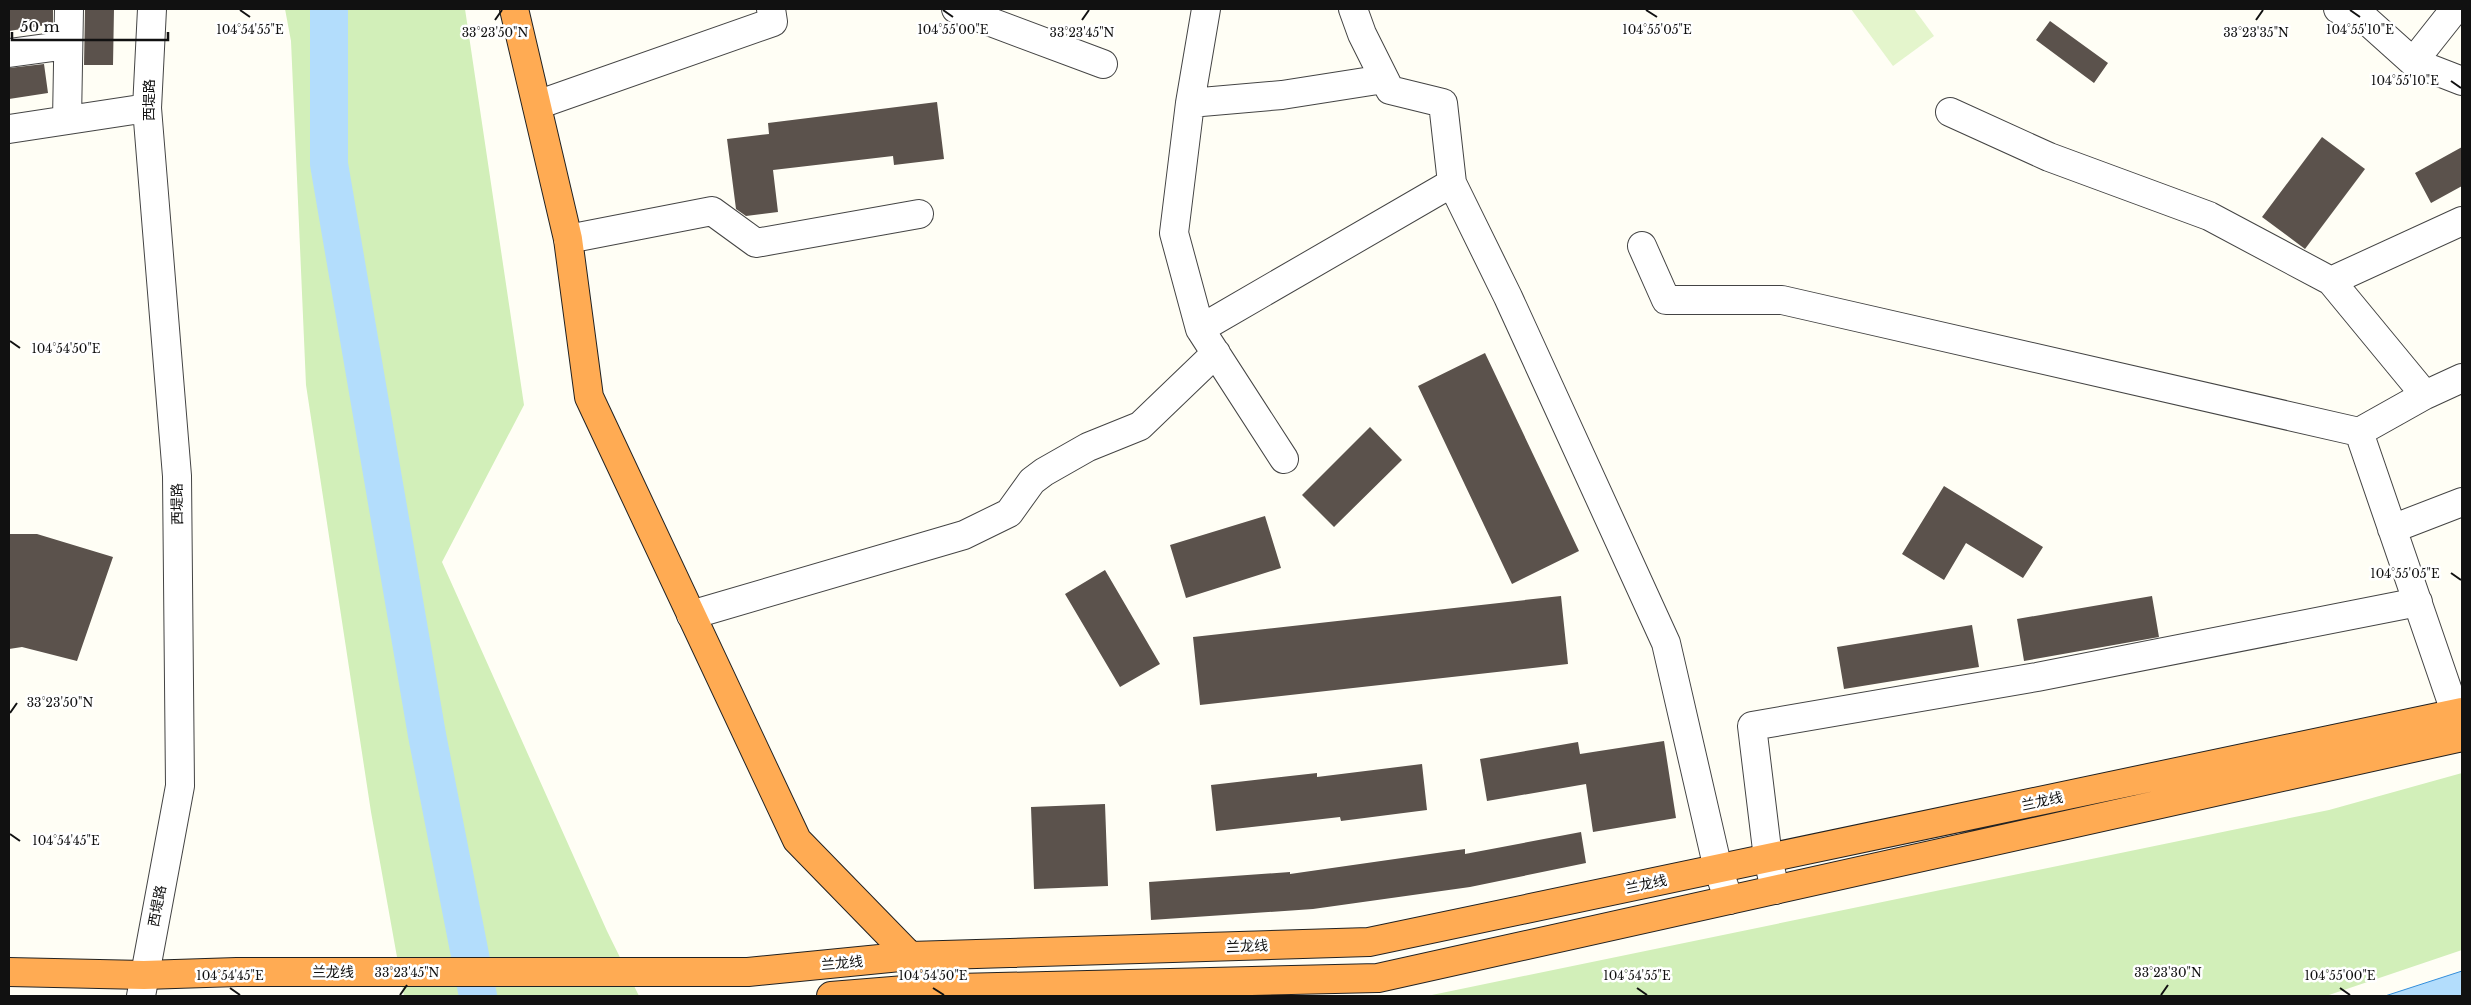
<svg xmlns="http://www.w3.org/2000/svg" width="2471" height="1005" viewBox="0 0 2471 1005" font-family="'Libre Baskerville','Noto Sans SC',serif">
  <rect width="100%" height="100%" fill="#fffef5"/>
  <path fill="#d2efb9" d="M285,9h180l59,396 -82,157 165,369 32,65h-235l-33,-184 -65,-427 -15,-344z
    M2462,773v177l-136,46h-899l902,-186z"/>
  <path fill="#e4f5cc" d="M1851,9h63l20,27 -41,30z"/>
  <path fill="#b3ddfc" stroke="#338edb" d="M2462,971v25h-77z"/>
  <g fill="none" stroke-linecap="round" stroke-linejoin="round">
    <path stroke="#b3ddfc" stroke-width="38" d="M329,9v155l98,571 51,261"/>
  </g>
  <path fill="#5b524c" d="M9,9h44v15l-44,7z
    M85,9h29l-1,56h-29z
    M2050,21l58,42 -14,20 -58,-43z
    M44,64l4,29 -39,6v-31z
    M937,102l7,57 -50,6 -1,-9 -120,14 5,42 -32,4 -10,-7 -9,-70 42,-5 -1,-11z
    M2322,137l43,32 -60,80 -43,-32z
    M2462,147v39l-31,17 -16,-30z
    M1485,353l94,198 -67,33 -94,-198z
    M1370,427l32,33 -68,67 -32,-32z
    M1944,486l99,61 -20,31 -57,-35 -22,37 -42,-26z
    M1265,516l16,52 -95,30 -16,-53z
    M9,534h28l76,23 -36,104 -55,-14 -13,2z
    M1105,570l55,94 -40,23 -55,-93z
    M1561,596l7,68 -368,41 -7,-68z
    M2152,596l7,41 -135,24 -7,-42z
    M1972,625l7,42 -135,22 -7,-42z
    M1664,741l12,77 -83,14 -7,-48 -99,17 -7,-42 98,-17 2,12z
    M1422,764l5,46 -86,11 -1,-4 -124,14 -5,-46 106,-12v4z
    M1105,804l3,82 -74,3 -3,-82z
    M1581,832l5,31 -116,24 -157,22 -162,11 -2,-38 141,-10v2l175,-25v5z"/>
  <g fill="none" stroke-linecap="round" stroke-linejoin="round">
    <g stroke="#444" stroke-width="30">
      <path id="minor" d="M956,9l147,55
        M1353,9l9,25 28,56 53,13 9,80 56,114 158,346 52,226 11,31
        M2338,9l26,9 49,44 49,19
        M9,53l59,-8
        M2413,62l42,-53
        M1190,103l92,-8 102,-16
        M537,105l236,-83 -2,-13
        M1950,112l99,45 160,59 122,65 94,114
        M67,120l2,-111
        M9,129l138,-21
        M568,239l144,-28 44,32 163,-29
        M1642,246l24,54h116l577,132 66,-37 37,-17
        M2331,281l131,-60
        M1200,329l-26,-96 16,-130 16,-94
        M2359,432l103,300
        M1284,459l-84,-130 252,-146
        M2392,529l70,-27
        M691,615l273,-80 45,-22 23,-32 12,-9 44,-25 52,-21 76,-73
        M1775,890l-7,-32 -16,-132 285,-49 381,-75
        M141,996l39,-210 -3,-310 -30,-368 5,-99"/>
    </g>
    <g stroke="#222" stroke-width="30">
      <path id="highway" d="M514,9l54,230 21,158 208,443 113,116 3,14
        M9,972l135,3 93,-3h511l162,-16 459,-14 1093,-230
        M831,996l86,-7 461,-11 1084,-241"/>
    </g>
    <use href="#minor" stroke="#fff" stroke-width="28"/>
    <use href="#highway" stroke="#ffab53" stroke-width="28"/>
  </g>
  <path fill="none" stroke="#111" stroke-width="2" d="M240,10l10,7M943,10l10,7M1646,10l11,7M2350,10l10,7M495,20l7,-10M1082,20l7,-10M2256,20l7,-10M2451,81l10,7M10,341l10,7M2451,573l10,7M10,713l7,-10M10,834l10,7M230,988l10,7M933,988l11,7M1637,988l10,7M2340,988l10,7M400,995l7,-10M2161,995l7,-10"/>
  <g text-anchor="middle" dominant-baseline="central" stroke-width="5" stroke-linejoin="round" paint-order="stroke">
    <g font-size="14" fill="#111" stroke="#fff">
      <text transform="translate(149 100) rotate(-90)">西堤路</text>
      <text transform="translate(177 504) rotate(-91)">西堤路</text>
      <text transform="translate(2042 801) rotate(-12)">兰龙线</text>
      <text transform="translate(1646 884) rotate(-12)">兰龙线</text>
      <text transform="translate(157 906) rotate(-79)">西堤路</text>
      <text transform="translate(1247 946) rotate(-2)">兰龙线</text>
      <text transform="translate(842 963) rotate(-5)">兰龙线</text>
      <text x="333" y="972">兰龙线</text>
    </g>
  </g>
  <g font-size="12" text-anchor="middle" fill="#111" stroke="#fff" stroke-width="5" stroke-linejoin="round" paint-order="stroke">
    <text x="250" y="34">104°54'55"E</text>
    <text x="953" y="34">104°55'00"E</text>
    <text x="1657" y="34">104°55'05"E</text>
    <text x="2360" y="34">104°55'10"E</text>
    <text x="495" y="37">33°23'50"N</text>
    <text x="1082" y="37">33°23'45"N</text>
    <text x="2256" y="37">33°23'35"N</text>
    <text x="2405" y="85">104°55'10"E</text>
    <text x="66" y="353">104°54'50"E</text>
    <text x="2405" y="578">104°55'05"E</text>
    <text x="60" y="707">33°23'50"N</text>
    <text x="66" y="845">104°54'45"E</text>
    <text x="407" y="977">33°23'45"N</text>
    <text x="2168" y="977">33°23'30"N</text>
    <text x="230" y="980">104°54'45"E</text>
    <text x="933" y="980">104°54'50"E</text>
    <text x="1637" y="980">104°54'55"E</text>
    <text x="2340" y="980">104°55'00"E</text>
  </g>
  <rect width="2471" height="1005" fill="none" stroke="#111111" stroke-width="20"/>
  <path d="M12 32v8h156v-8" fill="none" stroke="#111111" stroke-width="2.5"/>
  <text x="20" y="32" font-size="15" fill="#111111" stroke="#ffffff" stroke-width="4" paint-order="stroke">50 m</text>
</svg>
